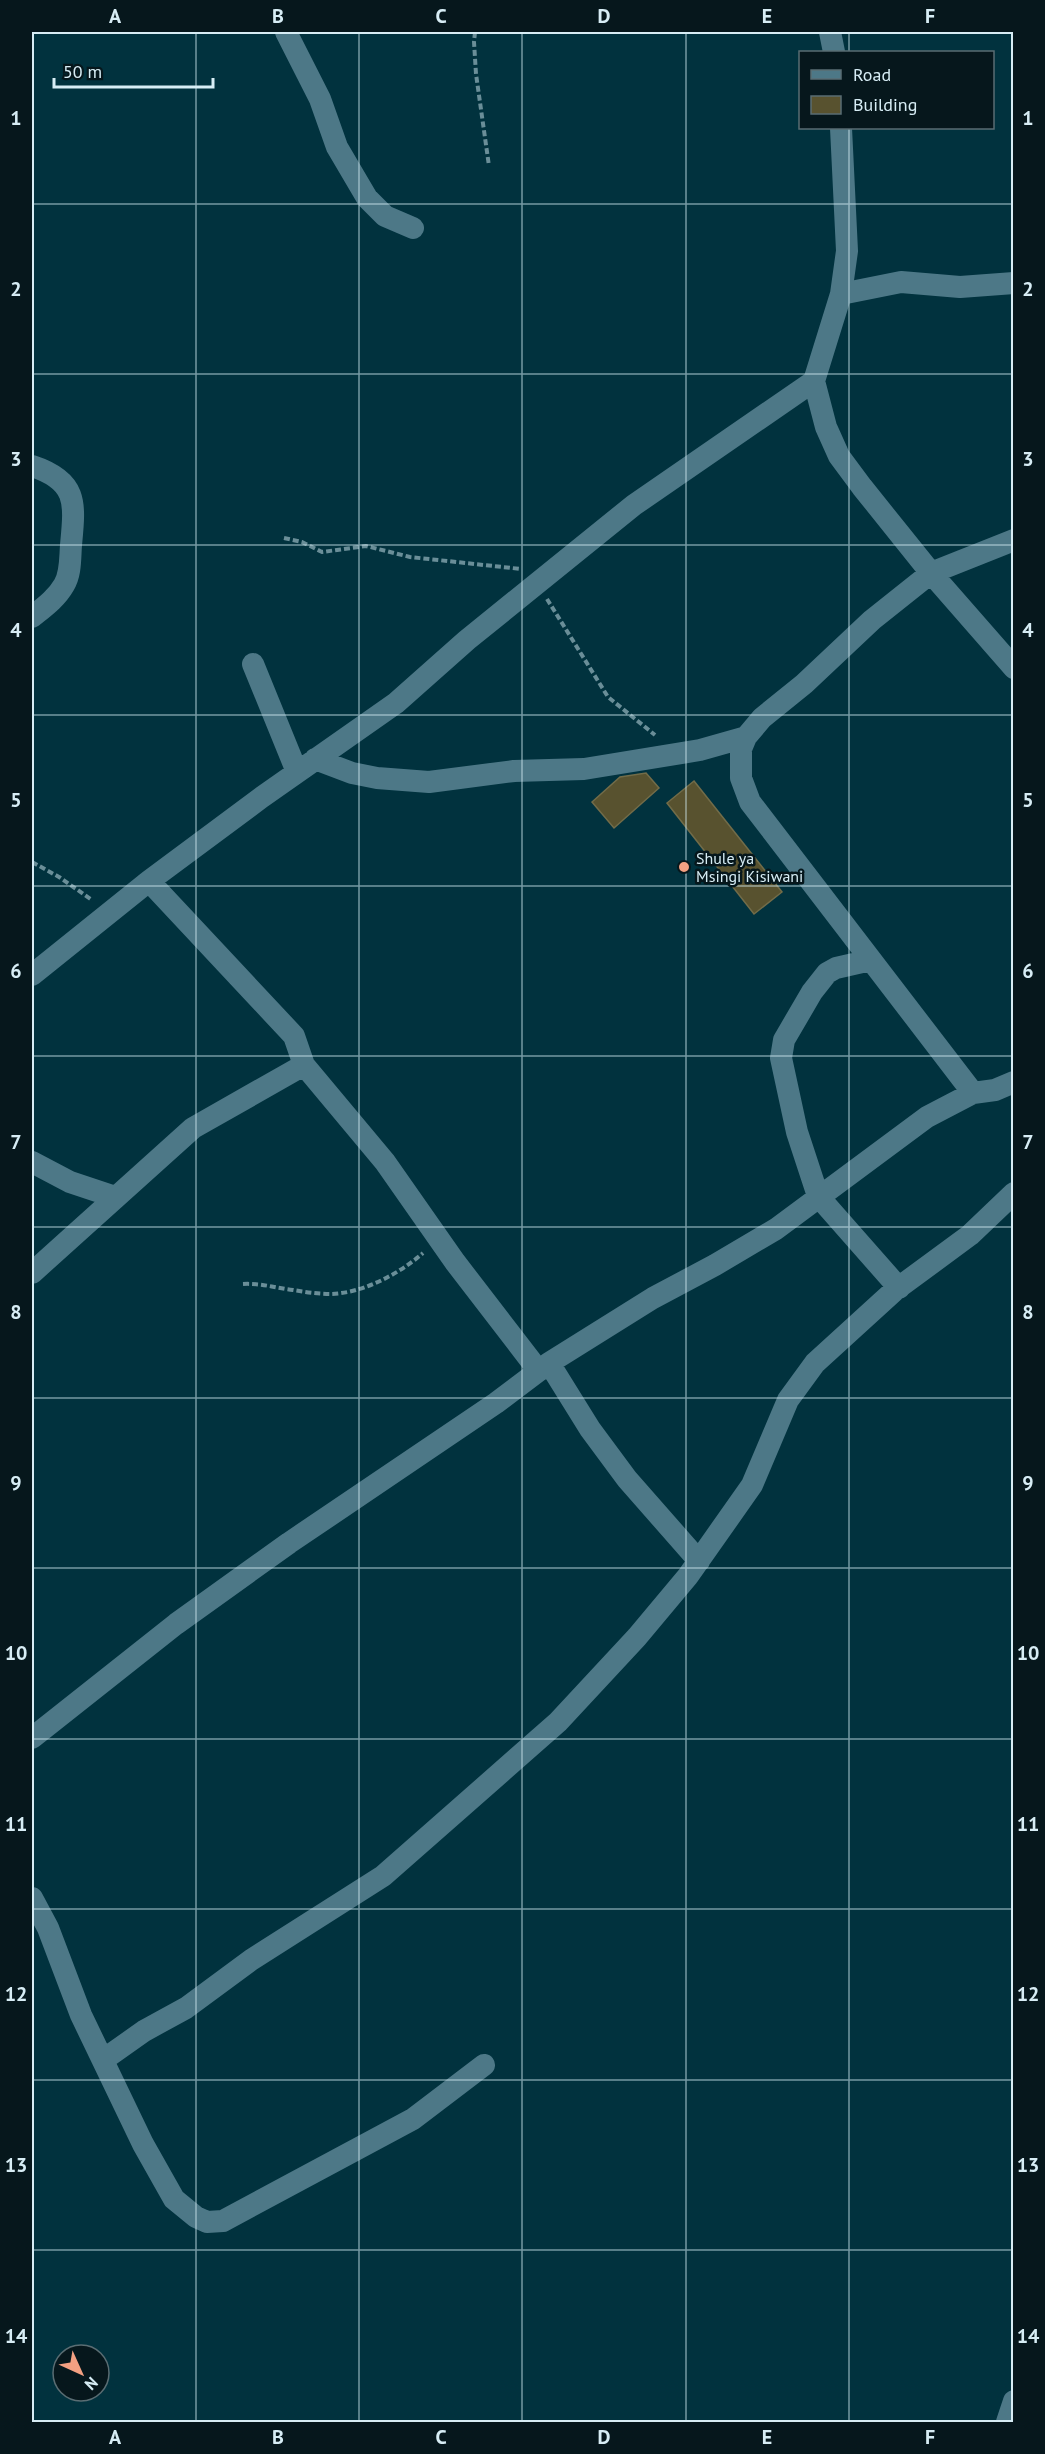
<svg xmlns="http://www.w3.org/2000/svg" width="1045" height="2454" viewBox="0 0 1045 2454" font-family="'PT Sans',sans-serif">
  <rect width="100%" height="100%" fill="#01323e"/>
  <path fill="#58522f" stroke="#726c49" stroke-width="1.5" d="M646,773l13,15 -45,40 -22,-26 28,-25z
    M694,781l88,111 -28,22 -87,-111z"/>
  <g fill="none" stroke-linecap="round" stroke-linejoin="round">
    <path stroke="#6a8e98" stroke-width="4" stroke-dasharray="6 3" stroke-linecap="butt" d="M475,32l-1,10 2,32 13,92
      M284,538l18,4 20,10 44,-6 44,11 111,12
      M547,599l61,98 47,38
      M32,862l27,15 33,23
      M243,1284c18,-1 33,4 50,6 12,2 25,4 38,4 32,-1 68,-20 92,-41"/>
    <path stroke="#4d7887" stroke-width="22" d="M286,32l34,67 17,48 30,51 18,18 28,12
      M830,32l4,20
      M841,128l6,123 -6,43 -27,87 12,46 13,29 23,31 69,86 83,95
      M841,294l60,-12 59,5 54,-4
      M32,466c46,15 43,37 39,79 -1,13 0,29 -7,40 -8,14 -21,23 -32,32
      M253,664l44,108
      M315,759l37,14 25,5 52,4 85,-11 70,-2 116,-19 46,-13
      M149,881l145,155 10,29 81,97 70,100 83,108
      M871,960l-35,8 -9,5 -15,19 -28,48 -3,18 16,74 21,64 81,92
      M32,975l117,-94 113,-84 134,-94 71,-63 167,-135 180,-124
      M973,1093l-223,-291 -9,-24v-29l5,-12 16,-19 42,-34 68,-64 59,-47 83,-33
      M32,1162l38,20 45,15
      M32,1273l161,-145 111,-63
      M549,1363l41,66 37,50 72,82
      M32,1738l144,-114 113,-81 207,-140 53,-40 104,-65 62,-33 61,-36 151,-112 46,-24 22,-3 19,-8
      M32,1898l16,30 33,87 62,129 31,55 22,18 11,5 16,-1 190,-102 71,-54
      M103,2060l41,-29 42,-23 65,-48 132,-84 175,-154 79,-85 51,-61 64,-91 36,-85 27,-37 79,-72 76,-56 44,-42
      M1007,2422l7,-21"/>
  </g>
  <path fill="none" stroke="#d7edf5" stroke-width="1.5" stroke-opacity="0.55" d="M196,32v2390M359,32v2390M522,32v2390M686,32v2390M849,32v20M849,128v2294M32,204h982M32,374h982M32,545h982M32,715h982M32,886h982M32,1056h982M32,1227h982M32,1398h982M32,1568h982M32,1739h982M32,1909h982M32,2080h982M32,2250h982"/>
  <circle fill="#f3a082" stroke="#06171c" stroke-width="2" cx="684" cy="867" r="6"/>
  <g text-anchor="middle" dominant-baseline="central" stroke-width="5" stroke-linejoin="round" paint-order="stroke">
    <g font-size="16" fill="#d7edf5" stroke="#06171c" text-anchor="start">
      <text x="696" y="858">Shule ya<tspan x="696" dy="18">Msingi Kisiwani</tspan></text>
    </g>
  </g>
  <rect width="1045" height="2454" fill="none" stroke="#06171c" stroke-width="66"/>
  <rect x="799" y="51" width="195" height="78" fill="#06171c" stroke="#5a6d73" stroke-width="1.5"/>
  <rect x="811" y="70" width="30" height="9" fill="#4d7887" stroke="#5a6d73" stroke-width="1.5"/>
  <text x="853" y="81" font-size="18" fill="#d7edf5">Road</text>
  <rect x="811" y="96" width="30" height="18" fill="#58522f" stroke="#5a6d73" stroke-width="1.5"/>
  <text x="853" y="111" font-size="18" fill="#d7edf5">Building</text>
  <g transform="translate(81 2373) rotate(135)"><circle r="28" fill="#06171c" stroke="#5a6d73" stroke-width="1.5"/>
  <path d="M0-4.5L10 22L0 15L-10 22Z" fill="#f3a082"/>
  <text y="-9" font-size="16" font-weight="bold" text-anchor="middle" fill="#d7edf5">N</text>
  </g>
  <path d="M54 78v9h159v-9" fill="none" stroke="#d7edf5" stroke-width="3"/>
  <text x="63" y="78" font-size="18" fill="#d7edf5" stroke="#06171c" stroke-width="4.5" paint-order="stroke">50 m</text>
  <rect x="33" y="33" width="979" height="2388" fill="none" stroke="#d7edf5" stroke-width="2"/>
  <g font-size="20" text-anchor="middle" font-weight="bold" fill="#d7edf5">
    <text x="115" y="23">A</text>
    <text x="278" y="23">B</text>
    <text x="441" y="23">C</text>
    <text x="604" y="23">D</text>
    <text x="767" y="23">E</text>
    <text x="930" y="23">F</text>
    <text x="16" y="125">1</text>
    <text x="1028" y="125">1</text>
    <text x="16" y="296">2</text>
    <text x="1028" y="296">2</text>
    <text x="16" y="466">3</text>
    <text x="1028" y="466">3</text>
    <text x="16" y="637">4</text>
    <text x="1028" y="637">4</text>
    <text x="16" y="807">5</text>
    <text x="1028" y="807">5</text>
    <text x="16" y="978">6</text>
    <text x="1028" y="978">6</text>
    <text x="16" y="1149">7</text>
    <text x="1028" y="1149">7</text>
    <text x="16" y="1319">8</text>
    <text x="1028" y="1319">8</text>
    <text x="16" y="1490">9</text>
    <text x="1028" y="1490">9</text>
    <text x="16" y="1660">10</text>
    <text x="1028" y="1660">10</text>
    <text x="16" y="1831">11</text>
    <text x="1028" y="1831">11</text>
    <text x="16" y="2001">12</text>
    <text x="1028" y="2001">12</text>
    <text x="16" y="2172">13</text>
    <text x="1028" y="2172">13</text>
    <text x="16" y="2343">14</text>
    <text x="1028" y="2343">14</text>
    <text x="115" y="2444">A</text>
    <text x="278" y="2444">B</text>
    <text x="441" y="2444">C</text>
    <text x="604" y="2444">D</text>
    <text x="767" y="2444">E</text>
    <text x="930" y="2444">F</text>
  </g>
</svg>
